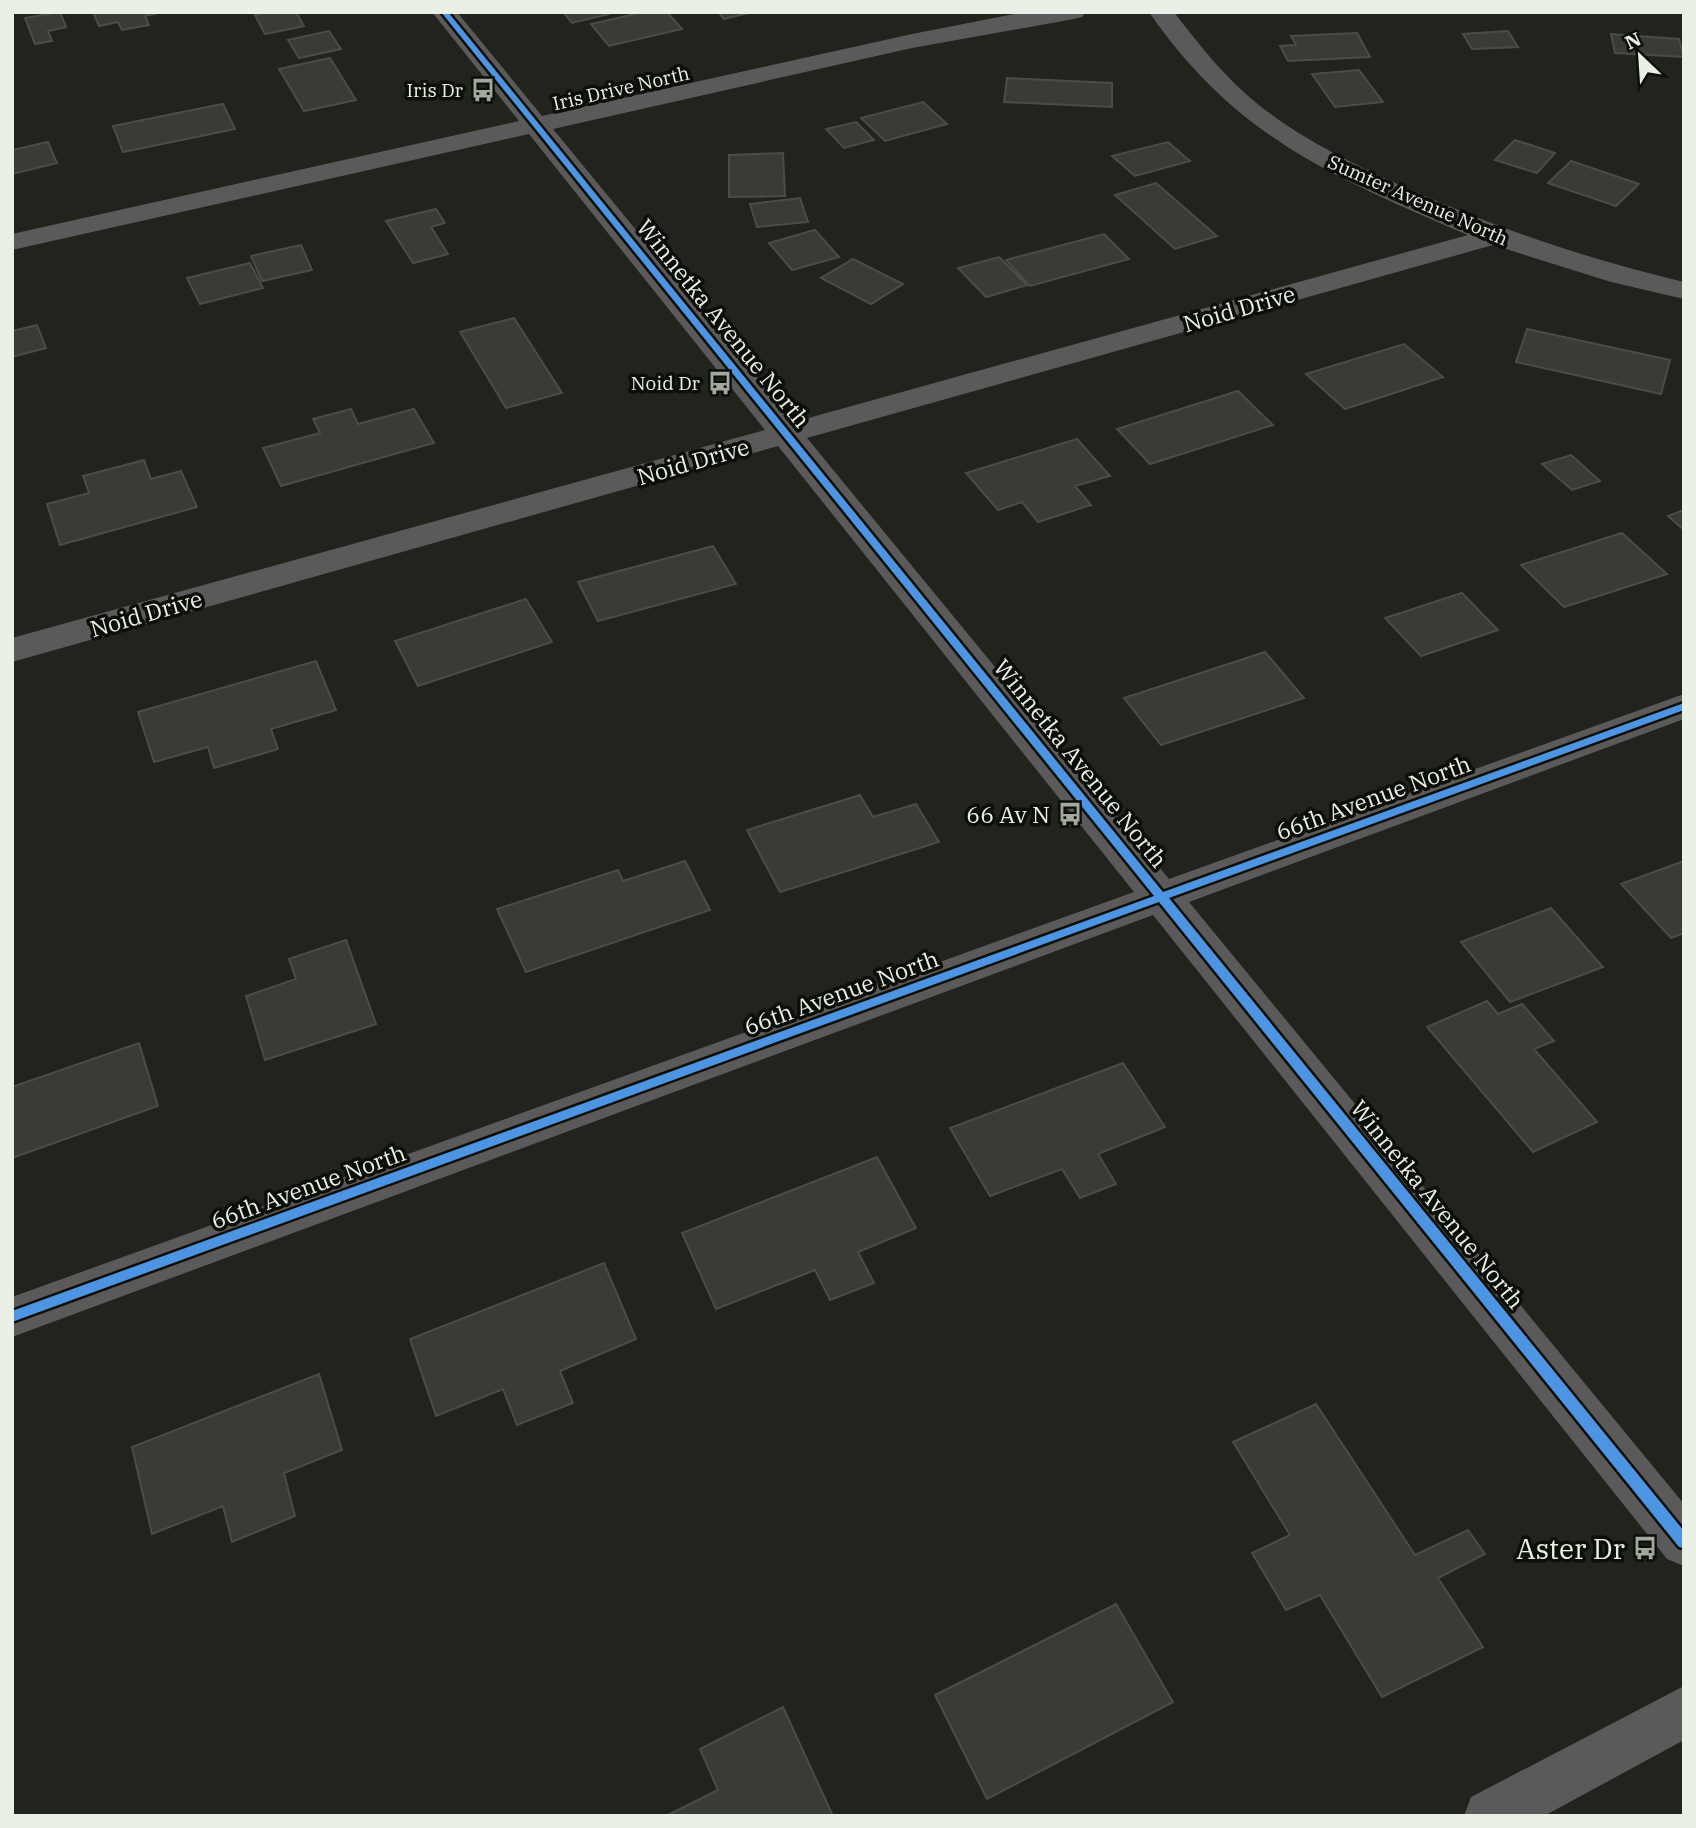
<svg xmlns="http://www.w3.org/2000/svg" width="1696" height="1828" viewBox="0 0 1696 1828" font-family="'IBM Plex Serif',serif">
  <rect width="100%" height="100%" fill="#20241c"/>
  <path fill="#383c34" stroke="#494d46" stroke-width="2" d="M60,12l6,15 -18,4 4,10 -17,3 -10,-26z
    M93,12h65v1l-13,3 4,9 -27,5 -4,-8 -19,4z
    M267,12h29l8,14 -39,8 -10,-19z
    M563,12h45l1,2 -37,9z
    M643,12h24l15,17 -73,17 -18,-22z
    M718,12h35l-29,7z
    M329,31l12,18 -42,9 -11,-18z
    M1508,31l10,16 -46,2 -9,-15z
    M1357,33l13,24 -82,4 -8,-15 16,-1 -5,-9z
    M1611,34l68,5 5,18 -69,-4z
    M330,58l26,42 -52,11 -25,-42z
    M1359,70l24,32 -48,5 -23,-33z
    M1007,78l105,5v24l-108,-5z
    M923,102l24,22 -62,17 -24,-23z
    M223,104l12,25 -112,23 -10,-26z
    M856,122l18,18 -30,8 -18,-19z
    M1515,140l40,13 -18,20 -42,-13z
    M48,142l9,21 -45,11v-24z
    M1168,142l22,19 -55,15 -23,-20z
    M783,153l2,43 -56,1v-42z
    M1571,161l68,23 -23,22 -68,-23z
    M1156,183l61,53 -42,13 -60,-54z
    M800,198l8,24 -51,5 -7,-23z
    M436,209l9,14 -14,4 17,27 -35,9 -27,-42z
    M815,230l24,27 -47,13 -23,-27z
    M1104,234l25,25 -99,27 -24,-26z
    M301,245l11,25 -50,11 -11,-25z
    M999,257l28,28 -41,12 -28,-29z
    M853,259l50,25 -32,20 -50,-26z
    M250,263l13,25 -63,16 -13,-26z
    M514,318l48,75 -56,15 -46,-76z
    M37,325l9,23 -34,9v-26z
    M1527,329l143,31 -9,34 -145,-32z
    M1404,344l39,33 -98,32 -39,-35z
    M1238,391l35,34 -123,39 -33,-35z
    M351,409l7,15 56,-15 20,34 -153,43 -18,-38 57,-15 -7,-14z
    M1077,439l33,37 -35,10 16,19 -53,17 -16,-20 -24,8 -32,-37z
    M1571,455l29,26 -28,9 -30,-26z
    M144,460l7,19 30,-8 16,36 -137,38 -13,-41 42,-11 -6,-17z
    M1684,510v20l-16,-14z
    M1622,533l45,41 -103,33 -43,-42z
    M713,546l23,38 -138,37 -20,-39z
    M1462,593l36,37 -77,26 -36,-38z
    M526,599l26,43 -134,44 -23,-45z
    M1265,652l39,46 -143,47 -37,-47z
    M316,661l20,49 -65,19 7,20 -64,19 -6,-21 -54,15 -16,-50z
    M860,795l13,22 43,-13 23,38 -159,50 -33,-62z
    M685,861l25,49 -184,62 -29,-63 121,-39 5,11z
    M1684,861v72l-13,5 -50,-54z
    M1551,908l52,59 -93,35 -49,-60z
    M346,940l30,84 -111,36 -19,-64 50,-17 -7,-20z
    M1487,1001l11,13 24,-10 32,37 -20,8 63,73 -64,30 -106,-125z
    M139,1043l19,63 -146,52v-71z
    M1123,1063l42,64 -67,27 18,30 -36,14 -18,-29 -72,27 -40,-68z
    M877,1157l39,71 -58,24 16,31 -44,17 -15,-30 -99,39 -34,-76z
    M604,1263l32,76 -76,32 13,32 -56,22 -14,-36 -67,27 -26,-77z
    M319,1374l23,76 -58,23 11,43 -63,26 -9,-36 -71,28 -20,-87z
    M1316,1404l99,151 53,-25 17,24 -47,24 45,69 -101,50 -62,-102 -34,15 -34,-57 38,-18 -57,-93z
    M1116,1604l57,98 -186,97 -52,-104z
    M783,1707l50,109h-167l52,-26 -18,-41z"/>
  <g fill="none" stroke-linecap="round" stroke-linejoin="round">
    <path fill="#5c595b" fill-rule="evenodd" d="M432,12h25l85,104 370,-82 113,-22h61l-4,5 -8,2 -162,29 -359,81 241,293 674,-187c-134,-58 -232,-97 -319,-223h25c26,34 52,67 86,94 50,39 109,66 167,91 84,36 168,64 257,85v17l-73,-17 -118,-37 -686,193 362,441 515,-185v25l-495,183 495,602v62l-17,-7 -514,-644 -1141,422v-40l1122,-405 -356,-446 -766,216v-24l753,-208 -236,-296 -517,116v-16l507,-113z
      M1684,1686v54l-140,76h-80l7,-19z"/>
    <g stroke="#0c0f08" stroke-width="5">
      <path id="cycleway" d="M441,12h7l715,880 521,-189v7l-515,188 515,633v17l-5,-1 -520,-645 -1147,420v-11l1142,-415z"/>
    </g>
    <use href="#cycleway" fill="#4d94e3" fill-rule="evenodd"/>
  </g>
  <defs>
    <g id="bus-bare" transform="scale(1.89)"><path d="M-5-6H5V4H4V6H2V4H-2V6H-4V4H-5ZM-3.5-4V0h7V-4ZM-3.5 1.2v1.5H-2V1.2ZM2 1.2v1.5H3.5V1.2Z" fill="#a4a99f" stroke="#0c0f08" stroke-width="2.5" paint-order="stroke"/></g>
  </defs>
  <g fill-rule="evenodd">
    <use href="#bus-bare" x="483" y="90"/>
    <use href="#bus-bare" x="720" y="383"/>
    <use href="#bus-bare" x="1070" y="814"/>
    <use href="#bus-bare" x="1645" y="1548"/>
  </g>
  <g text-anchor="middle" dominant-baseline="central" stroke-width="7" stroke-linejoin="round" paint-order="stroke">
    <g font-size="19" fill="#ebf0e6" stroke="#0c0f08">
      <text transform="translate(621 88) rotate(-13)">Iris Drive North</text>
      <text transform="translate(1418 200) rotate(24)">Sumter Avenue North</text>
    </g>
    <g font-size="19" fill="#ebf0e6" stroke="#0c0f08" text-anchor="end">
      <text x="463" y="90">Iris Dr</text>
      <text x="700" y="383">Noid Dr</text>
    </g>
    <g font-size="23" fill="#ebf0e6" stroke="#0c0f08">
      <text transform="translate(1239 308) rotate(-16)">Noid Drive</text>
      <text transform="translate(724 323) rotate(51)">Winnetka Avenue North</text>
      <text transform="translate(693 461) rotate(-16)">Noid Drive</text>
      <text transform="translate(146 613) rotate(-16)">Noid Drive</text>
      <text transform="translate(1081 763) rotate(51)">Winnetka Avenue North</text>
      <text transform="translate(1373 797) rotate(-20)">66th Avenue North</text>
      <text transform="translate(841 992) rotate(-20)">66th Avenue North</text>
      <text transform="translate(308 1186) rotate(-20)">66th Avenue North</text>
      <text transform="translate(1438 1204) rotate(51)">Winnetka Avenue North</text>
    </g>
    <g font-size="23" fill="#ebf0e6" stroke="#0c0f08" text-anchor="end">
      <text x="1050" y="814">66 Av N</text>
    </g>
    <g font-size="28" fill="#ebf0e6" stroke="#0c0f08" text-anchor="end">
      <text x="1625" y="1548">Aster Dr</text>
    </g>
  </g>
  <rect width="1696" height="1828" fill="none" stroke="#ebf0e6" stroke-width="28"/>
  <g transform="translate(1640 56) rotate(335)" stroke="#0c0f08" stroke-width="5" paint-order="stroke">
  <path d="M0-5L12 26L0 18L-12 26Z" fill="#ebf0e6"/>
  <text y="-10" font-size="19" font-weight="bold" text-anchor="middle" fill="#ebf0e6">N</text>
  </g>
</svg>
